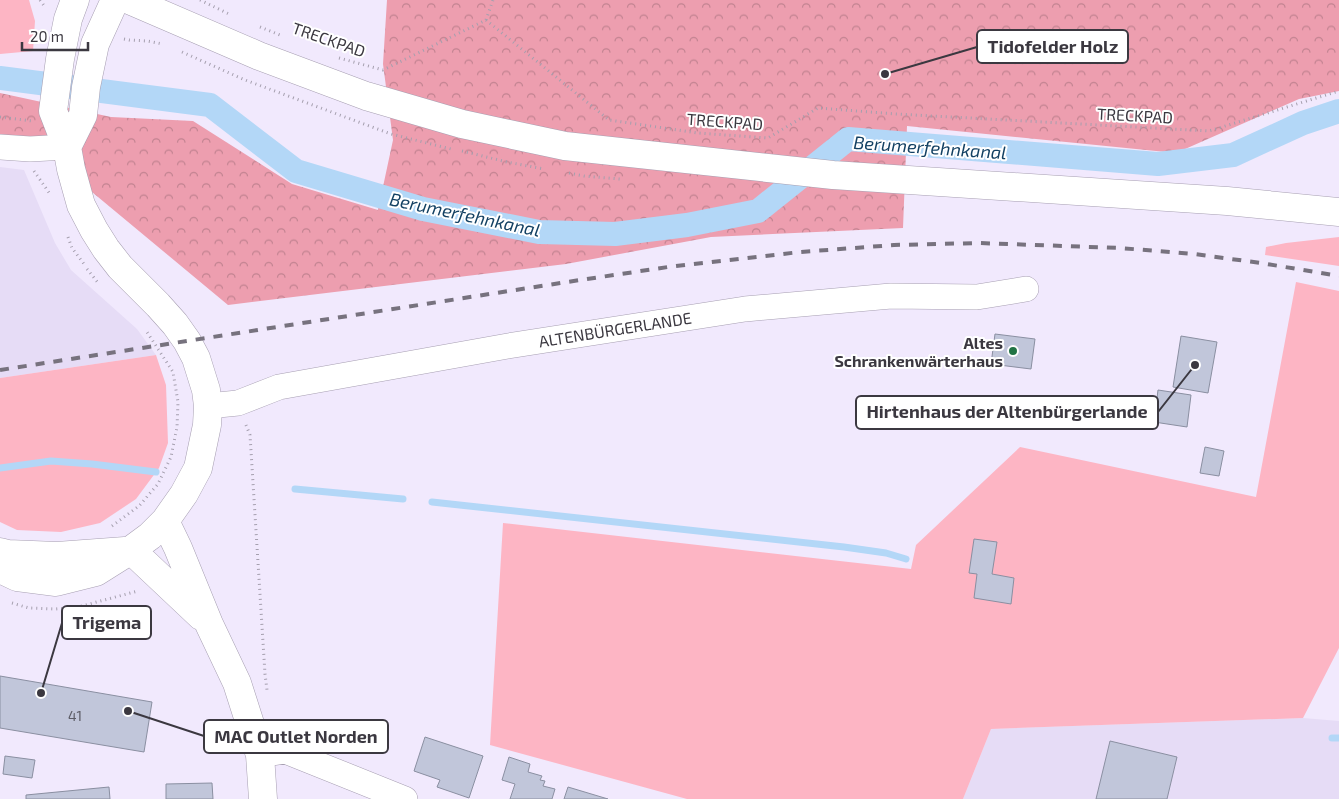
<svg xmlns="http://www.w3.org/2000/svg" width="1339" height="799" viewBox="0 0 1339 799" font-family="'Exo 2',sans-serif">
  <defs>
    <pattern id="forest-crowns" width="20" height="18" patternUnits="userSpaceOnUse" patternTransform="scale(1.25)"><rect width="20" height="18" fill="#ed9eaf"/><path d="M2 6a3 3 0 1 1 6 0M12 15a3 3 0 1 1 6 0" fill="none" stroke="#c18290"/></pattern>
  </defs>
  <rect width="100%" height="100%" fill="#f1e9fd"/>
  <path fill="#e6dcf6" d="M0,167l24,3 31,73 16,27 66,59 19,26 -156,23z
    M1303,718l36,3v78h-376l28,-70z"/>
  <path fill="#fdb5c4" d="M0,0h29l6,21 -2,30 -33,3z
    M1339,237v29l-74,-11 1,-8 20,-4z
    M1296,282l43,9v357l-36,70 -312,11 -28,70h-276l-197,-54 13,-222 408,46 5,-24 104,-98 236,50z
    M156,355l10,30 2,58 -9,25 -23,31 -36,24 -39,9 -44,-2 -17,-8v-144z"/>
  <path fill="url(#forest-crowns)" d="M387,0h952v91l-40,8 -123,54 -269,-27 -4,102 -192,9 -145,27 -338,41 -201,-167 -27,-3v-42l111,24 82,4 99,63 86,26 15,-70 -10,-76z"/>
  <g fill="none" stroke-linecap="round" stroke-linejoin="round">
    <path stroke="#b3d7f7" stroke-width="7" d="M0,468l51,-7 41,3 64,8
      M295,489l108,10
      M432,502l412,45 42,6 20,6
      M1332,738h7"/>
    <path stroke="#b3d7f7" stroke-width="24" d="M0,78l210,27 86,66 127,38 116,23 76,2 72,-9 71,-14 90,-72 310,25 75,-9 70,-32 36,-12"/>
  </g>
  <path fill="#c1c6da" stroke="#8a8fa1" d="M995,334l40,5 -4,30 -40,-5z
    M1181,336l36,6 -9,51 -35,-6z
    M1158,390l33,5 -4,32 -33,-5z
    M1205,447l19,4 -5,25 -19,-3z
    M974,539l23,3 -5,32 22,4 -3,26 -37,-6 3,-24 -8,-1z
    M0,676l152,26 -8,50 -144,-24z
    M425,737l58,19 -14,42 -32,-11 3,-7 -26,-9z
    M1110,741l67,16 -10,42h-71z
    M5,756l30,4 -3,18 -29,-4z
    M509,757l21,7 -2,8 14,4 -2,4 5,1 -2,5 12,3 -3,10h-42l5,-15 -13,-4z
    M212,783l1,16h-47v-15z
    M109,787l1,12h-84v-4z
    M568,787l40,12h-44z"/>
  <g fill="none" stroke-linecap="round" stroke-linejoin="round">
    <g stroke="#a79fb2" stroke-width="26">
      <path id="minor" d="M0,147l30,2 37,-2
        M208,406l30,-3 41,-16 229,-41 237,-37 146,-13 86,1 49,-8
        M260,755l25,-4 120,48"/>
    </g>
    <g stroke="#a79fb2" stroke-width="29">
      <path id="major" d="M129,0l130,56 107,40 96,28 103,22 268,29 394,26 112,11
        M67,147l16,-32 3,-28 9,-43 20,-44
        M165,521l13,27 31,76 28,59 23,72 3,44
        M131,550l70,66
        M0,552l8,2 49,2 68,-5
        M0,569l17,8 39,5 40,-10 35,-22 19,-14 15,-15 19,-27 14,-26 9,-43 1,-19 -2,-16 -10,-32 -9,-17 -12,-17 -17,-19 -38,-38 -14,-18 -12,-19 -13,-25 -10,-36 -4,-22 -14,-36 7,-52 8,-40 7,-19"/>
    </g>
    <path stroke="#a59fae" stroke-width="3" stroke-dasharray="1 4" stroke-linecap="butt" d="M40,0l5,7
      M200,0l29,14
      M486,20l123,100 89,13 70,5 50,-30 78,6 313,17 130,-40
      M486,20l7,-20
      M260,27l20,8
      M124,39l5,1 18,1 16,3
      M182,52l63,28 146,54 60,15
      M339,58l44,12 103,-50
      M0,117l32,4
      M462,151l45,11 37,7
      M34,171l16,23
      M569,173l15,3 36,3
      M68,237l4,11 12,16
      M87,269l12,15
      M246,425l4,10 15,239 2,16
      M112,526l27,-20 19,-22 13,-27 6,-30 1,-25 -5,-30 -26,-40
      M12,603l17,5 26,1 23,-2 60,-16"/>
    <use href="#minor" stroke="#fff" stroke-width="25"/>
    <use href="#major" stroke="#fff" stroke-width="28"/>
    <path stroke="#77727e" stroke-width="4" stroke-dasharray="9 9" stroke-linecap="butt" d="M0,370l567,-88 101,-15 132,-15 94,-7 85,-2 141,5 74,6 67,9 78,13"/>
  </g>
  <circle fill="#217344" stroke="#fff" stroke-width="2" cx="1013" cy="351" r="5"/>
  <g text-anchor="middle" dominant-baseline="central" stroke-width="4" stroke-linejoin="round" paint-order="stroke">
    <g font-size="14" fill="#5c5c66">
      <text x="75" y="715">41</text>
    </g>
    <g font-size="16" fill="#3b3840" stroke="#fff">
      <text transform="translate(329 39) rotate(19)">TRECKPAD</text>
      <text transform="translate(1135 115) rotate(3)">TRECKPAD</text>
      <text transform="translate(725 121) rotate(4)">TRECKPAD</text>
      <text transform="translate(615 329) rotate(-9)">ALTENBÜRGERLANDE</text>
    </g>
    <g font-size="16" font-weight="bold" fill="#3b3840" stroke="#fff" text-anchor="end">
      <text x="1003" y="342">Altes<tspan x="1003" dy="18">Schrankenwärterhaus</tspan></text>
    </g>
    <g font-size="18" font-style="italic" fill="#134163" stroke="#fff">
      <text transform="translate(930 147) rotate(4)">Berumerfehnkanal</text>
      <text transform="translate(465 214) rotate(12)">Berumerfehnkanal</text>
    </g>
  </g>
  <path fill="none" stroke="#3b3840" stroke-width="2" d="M885 74L977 47M1195 365L1158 412M41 693L62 623M128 711L204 736"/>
  <g fill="#3b3840" stroke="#fff" stroke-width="2">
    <circle cx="885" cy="74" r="5"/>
    <circle cx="1195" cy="365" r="5"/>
    <circle cx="41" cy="693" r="5"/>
    <circle cx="128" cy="711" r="5"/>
  </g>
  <g fill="#fff" stroke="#3b3840" stroke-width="2">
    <rect x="977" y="30" width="151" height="33" rx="5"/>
    <rect x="856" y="396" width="302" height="33" rx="5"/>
    <rect x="62" y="606" width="89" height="33" rx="5"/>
    <rect x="204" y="720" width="184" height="33" rx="5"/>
  </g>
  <g font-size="18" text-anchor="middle" font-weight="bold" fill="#3b3840">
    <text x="1053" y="53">Tidofelder Holz</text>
    <text x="1007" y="418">Hirtenhaus der Altenbürgerlande</text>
    <text x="107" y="629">Trigema</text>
    <text x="296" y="743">MAC Outlet Norden</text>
  </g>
  <path d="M22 42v8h66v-8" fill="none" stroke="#3b3840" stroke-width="2.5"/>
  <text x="30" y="42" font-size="15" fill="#3b3840" stroke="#ffffff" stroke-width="4" paint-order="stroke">20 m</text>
</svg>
